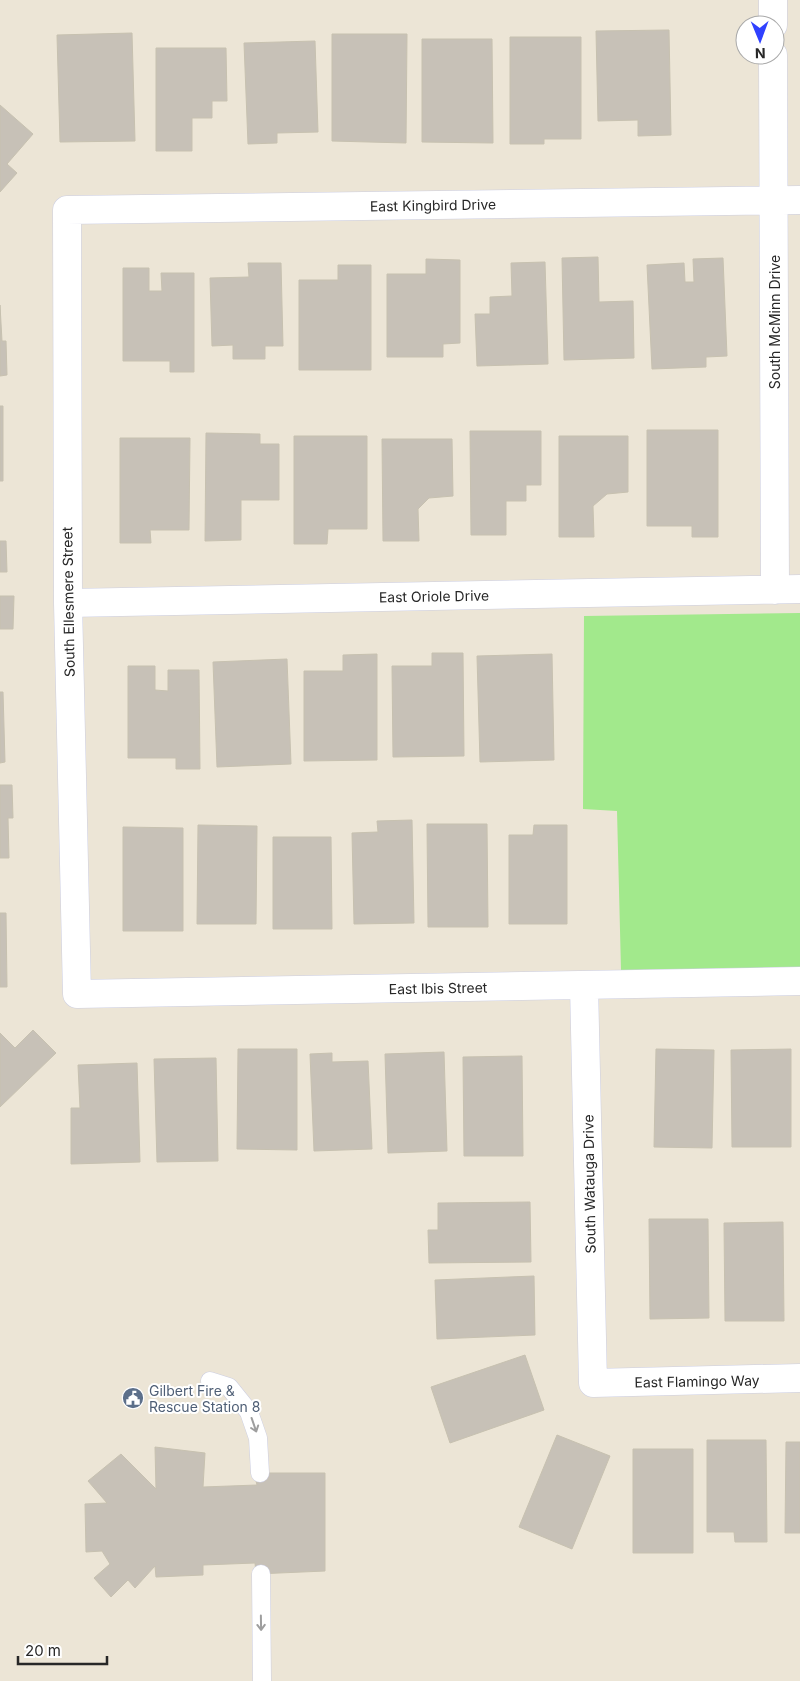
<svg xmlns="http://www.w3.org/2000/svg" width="800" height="1681" viewBox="0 0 800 1681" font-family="Inter,sans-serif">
  <rect width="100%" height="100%" fill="#ece5d6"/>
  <path fill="#a2e98c" d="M800,613v355l-179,2 -4,-159 -34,-2 1,-193z"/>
  <path fill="#c7c1b7" stroke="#c7c1b0" d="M669,30l2,105 -33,1v-16l-40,1 -2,-90z
    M132,33l3,108 -75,1 -3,-107z
    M332,34h75l-1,109 -74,-2z
    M510,37h71v102h-37v5h-34z
    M422,39h70l1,104 -71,-1z
    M315,41l3,91 -41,1v10l-29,1 -4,-101z
    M156,48h70l1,53h-15v17h-20v33h-36z
    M0,105l33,29 -26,30 10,9 -17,19z
    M598,257l1,45 34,-1 1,57 -70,2 -2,-102z
    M723,258l4,98 -21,1v10l-54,2 -5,-104 37,-2 1,19h9l-1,-23z
    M426,259l34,1v83l-17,1v13h-56v-83h39z
    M545,262l3,102 -71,2 -2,-52h15v-17l22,-1 -1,-33z
    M248,263h33l2,83h-18v13h-32v-14l-21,1 -2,-68 39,-1z
    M338,265h33v105h-72v-90h39z
    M123,268h26v23h13l-1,-18h33v99h-24v-11h-47z
    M0,305l2,36h4l1,34 -7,1z
    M0,406h3v75h-3z
    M647,430h71v107h-26v-11h-45z
    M470,431h71v54h-15v16h-20v34h-35z
    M206,433l54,1v10h19v56h-38v40l-36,1z
    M294,436h73v93h-39l-1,15h-33z
    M559,436h69v56l-21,2 -14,12 1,31h-35z
    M120,438h70l-1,92h-39l1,13h-31z
    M382,439h70l1,57 -24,2 -11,11 1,32h-36z
    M0,541h6l1,31h-7z
    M0,596h14l-1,33h-13z
    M432,653h31l1,103 -71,1 -1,-91h40z
    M377,654v106l-73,1v-90h39v-16z
    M552,654l2,106 -74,2 -3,-106z
    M287,659l4,105 -74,3 -4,-105z
    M128,666h27v24l13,1v-21h31l1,99h-24v-11h-48z
    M0,692h3l2,70 -5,1z
    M0,785h12l1,33h-5l1,40h-9z
    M412,820l2,103 -60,1 -2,-91 26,-1 -1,-11z
    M427,824h60l1,103h-60z
    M198,825l59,1 -1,98h-59z
    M534,825h33v99h-58v-89h24z
    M123,827l60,1v103h-60z
    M273,837h58l1,92h-59z
    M0,913h6l1,74h-7z
    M33,1030l23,23 -56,54v-74l15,15z
    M238,1049h59v101l-60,-1z
    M656,1049l58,1 -2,98 -58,-1z
    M791,1049v98h-59l-1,-97z
    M444,1052l3,99 -59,2 -3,-99z
    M332,1053v9l36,-1 4,88 -58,2 -4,-97z
    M522,1056l1,100h-59l-1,-99z
    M216,1058l2,103 -61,1 -3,-103z
    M137,1063l3,99 -69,2v-56h9l-2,-43z
    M530,1202l1,60 -102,1 -1,-33h10v-27z
    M649,1219h59l1,99 -59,1z
    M783,1222l1,99h-59l-1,-98z
    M534,1276l1,59 -98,4 -2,-59z
    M525,1355l19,55 -94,33 -19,-56z
    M557,1435l53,21 -38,93 -53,-22z
    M707,1440h59l1,102h-32l-1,-10h-27z
    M786,1442h14v91h-15z
    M155,1447l50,6 -2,34 54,-2 -3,-12h71v98l-69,3 -1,-11 -52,2v10l-47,2 -1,-11 -20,22 -7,-8 -17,17 -17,-19 16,-14 -8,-13 -16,1 -1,-48 22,-1 -19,-22 33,-27 35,35z
    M633,1449h60v104h-60z"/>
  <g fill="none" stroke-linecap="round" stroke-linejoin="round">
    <g stroke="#cccee2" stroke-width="19">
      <path id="service" d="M210,1381l19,6 20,25 9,26 2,35
        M261,1574l1,107"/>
    </g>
    <g stroke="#cccee2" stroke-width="29">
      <path id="minor" d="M773,0v25
        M773,55l2,535
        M800,200l-733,10 1,393 9,391 723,-13
        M68,603l732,-14
        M584,985l9,398 207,-5"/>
    </g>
    <use href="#service" stroke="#fff" stroke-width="18"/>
    <use href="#minor" stroke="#fff" stroke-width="28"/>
  </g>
  <defs><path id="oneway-shaft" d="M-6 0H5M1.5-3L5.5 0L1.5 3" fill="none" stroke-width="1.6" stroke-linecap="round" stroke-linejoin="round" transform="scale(1.25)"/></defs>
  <g stroke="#9e9e9e">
    <use href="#oneway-shaft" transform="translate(254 1425) rotate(71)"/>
    <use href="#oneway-shaft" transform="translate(261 1623) rotate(89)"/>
  </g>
  <defs>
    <g id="civic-disc" transform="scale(1.125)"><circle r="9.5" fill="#5c6f8a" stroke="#fff"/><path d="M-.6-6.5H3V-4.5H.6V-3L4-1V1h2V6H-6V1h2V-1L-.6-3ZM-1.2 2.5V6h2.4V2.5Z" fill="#fff"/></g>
  </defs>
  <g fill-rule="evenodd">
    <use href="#civic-disc" x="133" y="1398"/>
  </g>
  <g text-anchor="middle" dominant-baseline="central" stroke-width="4" stroke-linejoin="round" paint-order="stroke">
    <g font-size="14" fill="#272727" stroke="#fff">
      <text transform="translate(433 205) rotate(-1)">East Kingbird Drive</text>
      <text transform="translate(774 322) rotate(-90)">South McMinn Drive</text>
      <text transform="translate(434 596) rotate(-1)">East Oriole Drive</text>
      <text transform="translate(68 602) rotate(-91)">South Ellesmere Street</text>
      <text transform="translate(438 988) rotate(-1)">East Ibis Street</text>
      <text transform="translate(589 1184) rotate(-91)">South Watauga Drive</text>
      <text transform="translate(697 1381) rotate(-1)">East Flamingo Way</text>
    </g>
    <g font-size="14" fill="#4e5e75" stroke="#fff" text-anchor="start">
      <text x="149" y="1390">Gilbert Fire &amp;<tspan x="149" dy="16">Rescue Station 8</tspan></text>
    </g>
  </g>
  <g transform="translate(760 40) rotate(179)"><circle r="24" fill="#ffffff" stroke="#a9a9a9"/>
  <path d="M0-4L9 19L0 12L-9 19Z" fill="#3041ff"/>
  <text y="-8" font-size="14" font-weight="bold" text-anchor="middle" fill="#272727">N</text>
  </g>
  <path d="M18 1656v8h89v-8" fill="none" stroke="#272727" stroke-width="2.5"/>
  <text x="25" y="1656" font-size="15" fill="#272727" stroke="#ffffff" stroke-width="4" paint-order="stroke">20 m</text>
</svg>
